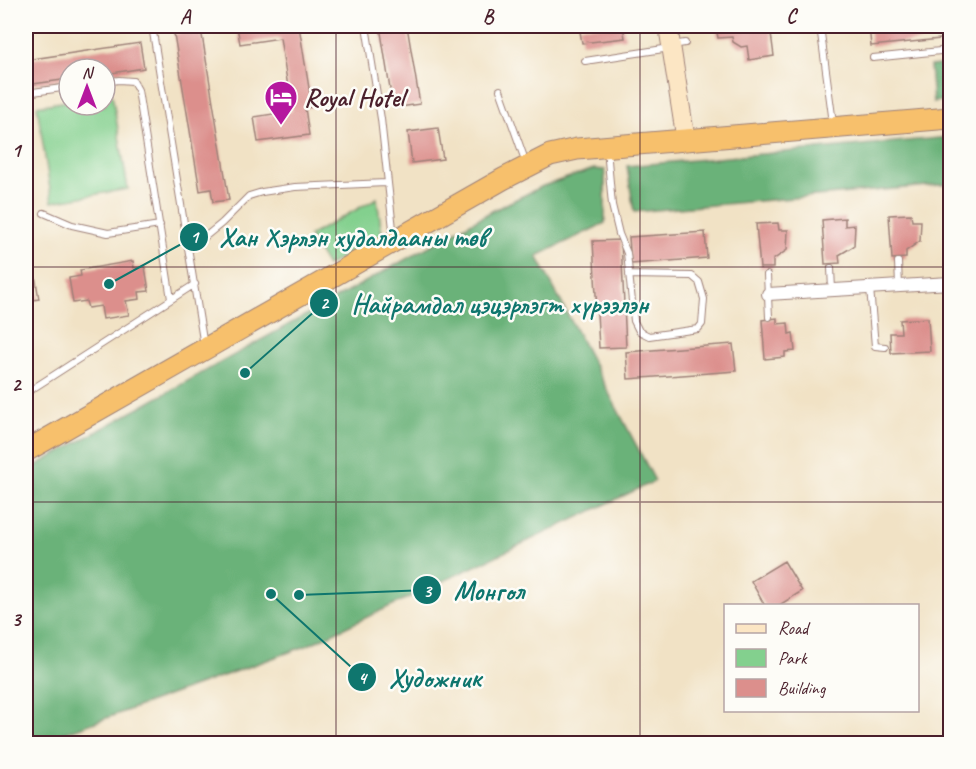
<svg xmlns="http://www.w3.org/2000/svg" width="976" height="769" viewBox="0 0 976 769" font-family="Caveat,sans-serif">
  <rect width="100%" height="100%" fill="#fdfcf7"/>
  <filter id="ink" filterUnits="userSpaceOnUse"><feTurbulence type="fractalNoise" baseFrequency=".0167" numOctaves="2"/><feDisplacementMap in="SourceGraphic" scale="12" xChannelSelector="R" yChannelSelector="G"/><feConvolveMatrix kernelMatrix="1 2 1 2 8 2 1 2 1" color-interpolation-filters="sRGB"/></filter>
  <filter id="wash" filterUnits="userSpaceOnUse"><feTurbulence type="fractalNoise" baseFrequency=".008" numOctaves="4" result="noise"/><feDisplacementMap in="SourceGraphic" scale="24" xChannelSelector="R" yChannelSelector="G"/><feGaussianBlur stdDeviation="1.35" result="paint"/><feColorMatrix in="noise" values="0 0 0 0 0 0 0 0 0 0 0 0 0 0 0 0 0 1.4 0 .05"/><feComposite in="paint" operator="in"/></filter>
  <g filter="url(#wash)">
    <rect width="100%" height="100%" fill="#f1e2c5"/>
    <path fill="#83d08e" stroke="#66785c" stroke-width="1.5" d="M112,94l16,95 -76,13 -15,-96 32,-5v4h36v-10z
      M377,198l5,36 -55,32 -18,-30z"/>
    <path fill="#6ab279" stroke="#5a6852" stroke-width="1.5" d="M950,64v36l-17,2 -3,-36z
      M950,137v47l-316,28 -7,-46z
      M594,169l11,1v53l-68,33 118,225 -349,165 -269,97h-11v-272l468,-261 49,-24z"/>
    <g id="blocks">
      <path fill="#dc8f8c" d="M237,26h62l13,81 -7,1 4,27 -51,7 -4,-25 38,-6 -12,-73 -40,6z
        M380,26h27l13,78 -27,4z
        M579,26h44l2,12 -43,5z
        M716,26h54l4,30 -25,4 -2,-14 -6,1 -8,-5 -1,-5 -14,1z
        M869,26h81v12l-79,8z
        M201,29l28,171 -16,2 -2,-13 -11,2 -26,-157z
        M140,43l4,25 -39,6v-5h-36v10l-43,6v-25z
        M438,128l5,31 -31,4 -4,-31z
        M911,214l1,7h9l-1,20 -14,10v7l-14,1 -3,-44z
        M845,218v8l10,-1 -1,21 -15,9 1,8 -15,1 -3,-44z
        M26,221l13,78 -13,2z
        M778,223l1,7h9l-1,20 -14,10v8h-13l-4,-44z
        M705,232l2,26 -76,6 -2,-27z
        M621,240l5,107 -27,1 -6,-107z
        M133,261l1,7 11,-1 4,24 -10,1 1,7 -14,2 3,14 -26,4 -2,-13 -13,2 -2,-7 -13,2 -4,-25 12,-2 -1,-6z
        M777,318v6l11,-1 1,11 4,-1 2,18 -10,1v5l-20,2 -3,-39z
        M928,318l2,33 -39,2 -1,-20h11l-1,-13z
        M733,344l3,27 -108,8 -2,-27z
        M784,561l18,30 -24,15h-13l-14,-25z"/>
    </g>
  </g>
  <g filter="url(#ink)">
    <use href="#blocks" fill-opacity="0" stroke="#9e8078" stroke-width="1.5"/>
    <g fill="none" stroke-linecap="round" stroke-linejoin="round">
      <g stroke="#9e8078" stroke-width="8">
        <path id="service" d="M152,26l52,320
          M366,26l15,93 13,119
          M820,26l13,97
          M672,45l13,-2
          M873,58l77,-8
          M585,61l85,-13
          M105,82l14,-2 14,1 5,9 33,209
          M500,90l26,73
          M26,93l43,-6
          M607,149l5,56 7,29 8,19 7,68 5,10 10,5 49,-7 4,-5 2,-25 -5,-17 -7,-6 -63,-1
          M44,213l28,12 36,8 52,-8
          M190,249l32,-26 27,-27 13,-4 33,-5 91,-4
          M898,262l1,24
          M831,268l1,22
          M767,275l2,42
          M870,288l5,58 10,1
          M26,393l169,-109"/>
      </g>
      <g stroke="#9e8078" stroke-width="14">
        <path id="minor" d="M768,294l182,-11"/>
      </g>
      <g stroke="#9e8078" stroke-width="20">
        <path id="secondary" d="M668,26l18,115"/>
      </g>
      <g stroke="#9e8078" stroke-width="23">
        <path id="trunk" d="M26,451l477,-272 47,-24 27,-6 373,-31"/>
      </g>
      <use href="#service" stroke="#fff" stroke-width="6"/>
      <use href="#minor" stroke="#fff" stroke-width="12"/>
      <use href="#secondary" stroke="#fce6c4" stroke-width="18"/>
      <use href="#trunk" stroke="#f7c06c" stroke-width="21"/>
    </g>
  </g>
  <path fill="none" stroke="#4a1f2b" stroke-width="1.5" stroke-opacity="0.55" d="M336,26v718M640,26v718M26,267h924M26,502h924"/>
  <defs>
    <g id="hotel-pin" transform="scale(1.725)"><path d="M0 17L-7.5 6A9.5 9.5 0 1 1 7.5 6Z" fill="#b5179e" stroke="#fdfcf7"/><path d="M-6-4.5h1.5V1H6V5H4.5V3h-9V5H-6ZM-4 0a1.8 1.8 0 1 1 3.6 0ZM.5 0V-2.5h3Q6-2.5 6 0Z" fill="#fff"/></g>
  </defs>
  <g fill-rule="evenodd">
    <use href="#hotel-pin" x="281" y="97"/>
  </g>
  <g text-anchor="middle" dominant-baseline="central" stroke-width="5" stroke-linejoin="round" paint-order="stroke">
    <g font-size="26" font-weight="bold" fill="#4a1f2b" stroke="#fdfcf7" text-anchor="start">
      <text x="304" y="97">Royal Hotel</text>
    </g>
  </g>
  <path fill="none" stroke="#0f766e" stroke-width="2" d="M109 284L194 237M245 373L324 303M299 595L427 590M271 594L362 677"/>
  <g fill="#0f766e" stroke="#fdfcf7" stroke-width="2">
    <circle cx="109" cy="284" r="6"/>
    <circle cx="245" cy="373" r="6"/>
    <circle cx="299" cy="595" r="6"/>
    <circle cx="271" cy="594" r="6"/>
    <circle cx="194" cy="237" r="15"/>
    <circle cx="324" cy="303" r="15"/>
    <circle cx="427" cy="590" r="15"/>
    <circle cx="362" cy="677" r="15"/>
  </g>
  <g font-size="18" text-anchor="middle" font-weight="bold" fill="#fff">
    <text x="194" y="243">1</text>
    <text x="324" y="309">2</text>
    <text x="427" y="597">3</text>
    <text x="362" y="684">4</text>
  </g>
  <g font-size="27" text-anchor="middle" font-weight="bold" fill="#0f766e" stroke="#fdfcf7" stroke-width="5" stroke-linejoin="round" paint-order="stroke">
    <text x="353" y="246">Хан Хэрлэн худалдааны төв</text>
    <text x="500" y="313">Найрамдал цэцэрлэгт хүрээлэн</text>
    <text x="489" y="600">Монгол</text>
    <text x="435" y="687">Художник</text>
  </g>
  <rect width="976" height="769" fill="none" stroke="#fdfcf7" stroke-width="66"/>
  <rect x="724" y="604" width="195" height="108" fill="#fdfcf7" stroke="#b5a4a5" stroke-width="1.5"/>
  <rect x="736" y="624" width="30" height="9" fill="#fce6c4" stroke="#b5a4a5" stroke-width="1.5"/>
  <text x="778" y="634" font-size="18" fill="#4a1f2b">Road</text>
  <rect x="736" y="649" width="30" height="18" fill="#83d08e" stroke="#b5a4a5" stroke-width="1.5"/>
  <text x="778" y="664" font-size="18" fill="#4a1f2b">Park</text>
  <rect x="736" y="679" width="30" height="18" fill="#dc8f8c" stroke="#b5a4a5" stroke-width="1.5"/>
  <text x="778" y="694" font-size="18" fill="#4a1f2b">Building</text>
  <g transform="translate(87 87)"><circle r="28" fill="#fdfcf7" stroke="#b5a4a5" stroke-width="1.5"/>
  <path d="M0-4.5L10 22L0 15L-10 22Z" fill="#b5179e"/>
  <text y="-9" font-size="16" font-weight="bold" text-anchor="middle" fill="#4a1f2b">N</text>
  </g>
  <rect x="33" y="33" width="910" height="703" fill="none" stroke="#4a1f2b" stroke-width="2"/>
  <g font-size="20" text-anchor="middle" font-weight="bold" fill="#4a1f2b">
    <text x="185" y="23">A</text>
    <text x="488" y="23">B</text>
    <text x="791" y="23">C</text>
    <text x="16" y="157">1</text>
    <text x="16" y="391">2</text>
    <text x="16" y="626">3</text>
  </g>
</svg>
